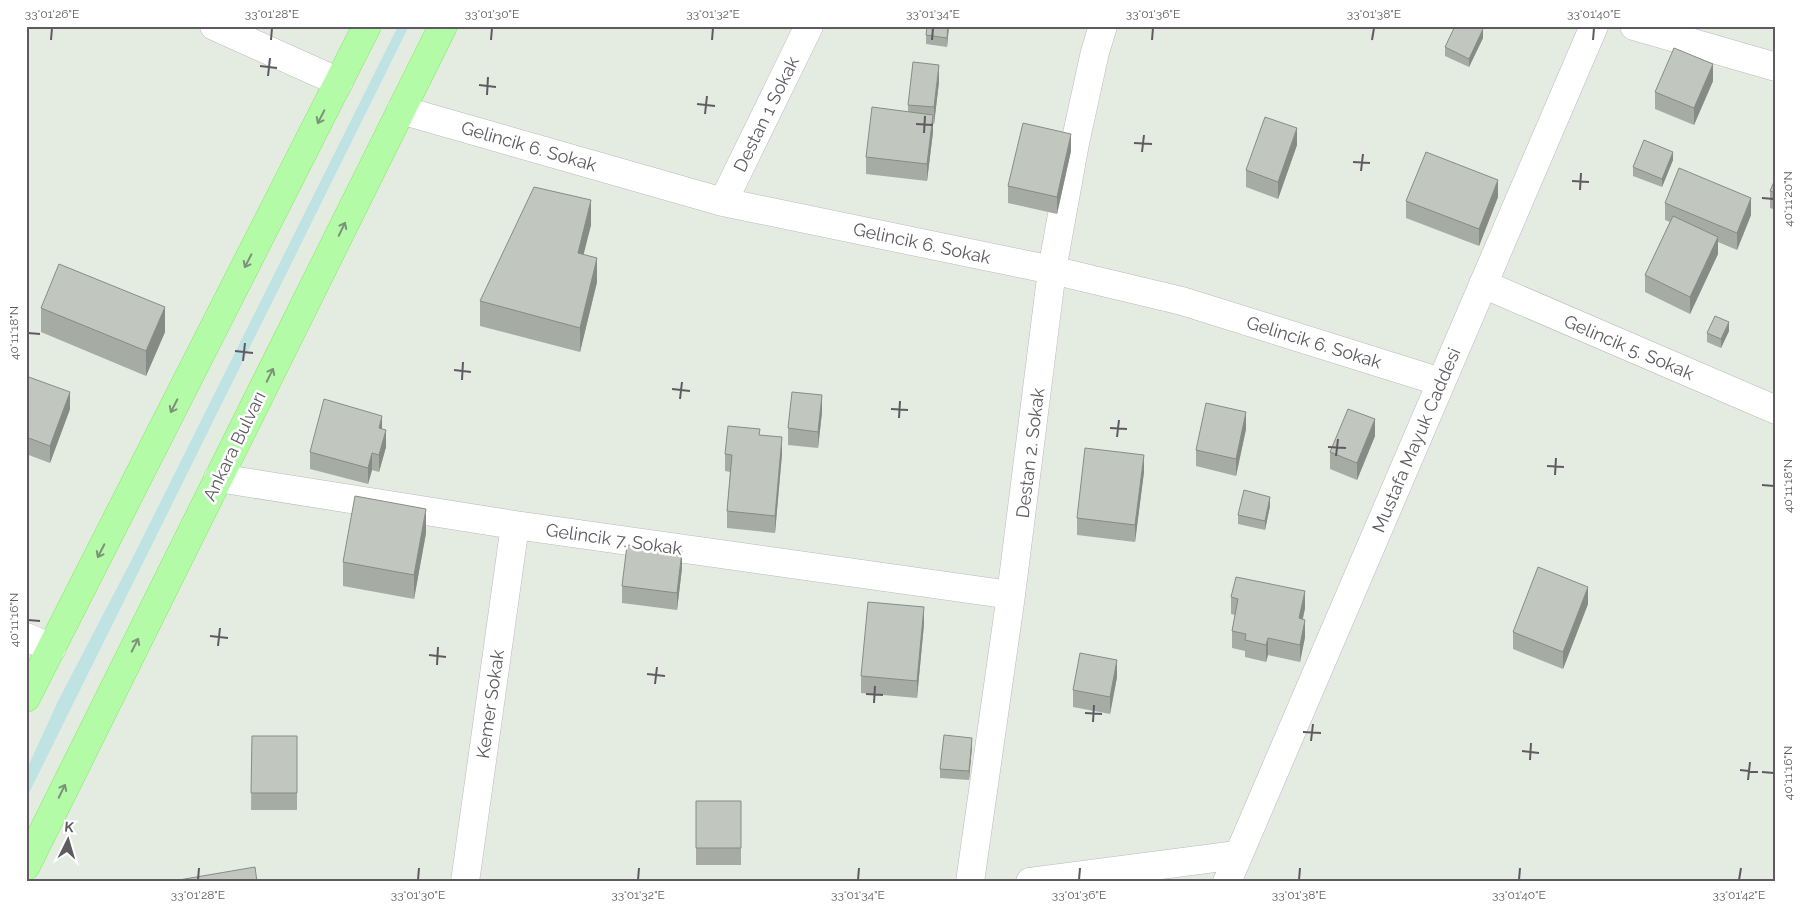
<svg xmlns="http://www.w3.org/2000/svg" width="1802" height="908" viewBox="0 0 1802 908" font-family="Raleway,sans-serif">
  <rect width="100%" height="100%" fill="#e4ece2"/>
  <path fill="#bfe2e3" d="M398,26h11l-383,773v-28l32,-70 74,-142z"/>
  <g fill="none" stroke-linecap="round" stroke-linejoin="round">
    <g stroke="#bcb7be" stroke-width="29">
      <path id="minor" d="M214,26l125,56
        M1634,26l142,41
        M401,110l322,92 329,68 130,31 259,81
        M723,202l86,-176
        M1483,284l293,126
        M218,478l297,47 496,70
        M26,637l26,11
        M465,882l50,-357
        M970,882l41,-287 41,-325 23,-127 20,-91 8,-26
        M1030,882l207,-27
        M1227,882l367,-856"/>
    </g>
    <g stroke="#82ea5d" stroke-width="29">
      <path id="major" d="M26,698l341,-672
        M26,866l417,-840"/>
    </g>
    <use href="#minor" stroke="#fff" stroke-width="28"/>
    <use href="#major" stroke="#b4fba8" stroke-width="28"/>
  </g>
  <path fill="#a6aba3" d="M949,26l-2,21 -21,-3v-9z
    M1483,38l-14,29 -24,-11v-9z
    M1713,81l-19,44 -39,-16v-17z
    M939,82l-5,42h-1v8l-6,49 -61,-7v-17l42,-45v-7z
    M1297,145l-19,54 -32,-12v-17z
    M1071,151l-14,63 -49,-11v-17z
    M1673,160l-11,27 -29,-11v-9z
    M1776,177v33l-6,-2v-17z
    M1498,197l-19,49 -73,-28v-17z
    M1665,203l86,12 -14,35 -19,-8v12l-28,60 -45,-22v-17l25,-53 -5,-2z
    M591,225l-8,29 14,28 -17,70 -100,-26v-25z
    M41,308l124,24 -19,44 -105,-44z
    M1729,331l-8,17 -14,-6v-9z
    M26,376l44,33 -20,54 -24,-9z
    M822,412l-4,36 -30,-3v-17z
    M382,429l4,18 -7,25 -7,-2 -4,14 -58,-15v-17z
    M1246,429l-10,47 -40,-10v-16z
    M760,435l22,19 -7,79 -48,-5v-17l3,-39 -5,-1v-17z
    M1375,436l-18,44 -27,-11v-17z
    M1144,472l-9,70 -58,-7v-17z
    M1270,506l-5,24 -27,-6v-9z
    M426,533l-12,66 -71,-13v-24z
    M682,568l-5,42 -55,-7v-17z
    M1231,597l74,11 -2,11 2,18 -5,25 -32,-7 -2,7 -21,-5v-6l-13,-3v-17l3,-16 -4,-1z
    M1588,604l-25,65 -50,-20v-17z
    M924,624l-7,74 -56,-5v-17z
    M1117,677l-7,37 -37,-7v-17z
    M252,736h45v74h-46z
    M972,747l-3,33 -29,-2v-9z
    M696,801h45v64h-45z"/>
  <path fill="#878b85" d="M948,26h1l-2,21v-9z
    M1483,29v9l-14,29v-8z
    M1713,64v17l-19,44v-17z
    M939,65v17l-5,42v-17z
    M933,115v17l-6,49v-17z
    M1297,128v17l-19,54v-17z
    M1071,134v17l-14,63v-17z
    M1673,152v8l-11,27v-8z
    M1498,180v17l-19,49v-17z
    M1751,198v17l-14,35v-17z
    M591,200v25l-13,52v-24z
    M1718,237v17l-28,60v-17z
    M597,258v24l-17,70v-24z
    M28,289v17l-2,5v-17z
    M165,307v25l-19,44v-25z
    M1729,322v9l-8,17v-9z
    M28,326v17l-2,3v-17z
    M70,392v17l-20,54v-17z
    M822,395v17l-4,36v-16z
    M1246,412v17l-10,47v-17z
    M382,416v16l-3,-4z
    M1375,419v17l-18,44v-17z
    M386,430v17l-7,25v-17z
    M782,437v17l-7,79v-17z
    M372,453v17l-4,14v-16z
    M1144,455v17l-9,70v-17z
    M1270,497v9l-5,24v-9z
    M426,509v24l-12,66v-24z
    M682,551v17l-5,42v-17z
    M1588,587v17l-25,65v-17z
    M1305,591v17l-6,27v-17z
    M924,607v17l-7,74v-17z
    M1305,620v17l-5,25v-17z
    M1268,638v17l-2,7v-17z
    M1117,660v17l-7,37v-17z
    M972,738v9l-3,33v-9z"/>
  <path fill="#c1c7be" stroke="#878b85" d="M927,26h21l-1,12 -21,-3z
    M1455,26h22l6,3 -14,30 -24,-12z
    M1674,48l39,16 -19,44 -39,-16z
    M913,62l26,3 -5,42 -26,-2z
    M872,107l61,8 -6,49 -61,-7z
    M1265,117l32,11 -19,54 -32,-12z
    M1023,123l48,11 -14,63 -49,-11z
    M1644,140l29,12 -11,27 -29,-12z
    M1426,152l72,28 -19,49 -73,-28z
    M1679,168l72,30 -14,35 -72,-30z
    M1776,177v16l-6,-2z
    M534,187l57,13 -13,53 19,5 -17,70 -100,-27z
    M1673,216l45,21 -28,60 -45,-22z
    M59,264l106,43 -19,44 -105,-43z
    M1715,316l14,6 -8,17 -14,-6z
    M26,376l44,16 -20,54 -24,-9z
    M792,392l30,3 -4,37 -30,-4z
    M324,399l58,17 -3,12 7,2 -7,25 -7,-2 -4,15 -58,-16z
    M1206,403l40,9 -10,47 -40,-9z
    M1348,409l27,10 -18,44 -27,-11z
    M728,426l32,3 -1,6 23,2 -7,79 -48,-5 5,-56 -7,-1z
    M1085,448l59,7 -9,70 -58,-7z
    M1244,490l26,7 -5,24 -27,-6z
    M355,496l71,13 -12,66 -71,-13z
    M627,545l55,6 -5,42 -55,-7z
    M1538,567l50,20 -25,65 -50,-20z
    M1236,577l69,14 -6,27 6,2 -5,25 -32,-7 -2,7 -21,-5 1,-6 -14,-3 6,-32 -7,-2z
    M868,602l56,5 -7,74 -56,-5z
    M1080,653l37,7 -7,37 -37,-7z
    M944,735l28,3 -3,33 -29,-2z
    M252,736h45v57h-46z
    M696,801h45v47h-45z
    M255,867l2,15h-90z"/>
  <defs><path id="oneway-shaft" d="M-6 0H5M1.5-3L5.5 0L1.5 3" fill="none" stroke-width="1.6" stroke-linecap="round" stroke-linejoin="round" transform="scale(1.25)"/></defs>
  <g stroke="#7d927a">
    <use href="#oneway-shaft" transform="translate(321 117) rotate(117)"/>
    <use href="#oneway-shaft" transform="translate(342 229) rotate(-64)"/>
    <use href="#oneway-shaft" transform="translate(248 261) rotate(117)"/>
    <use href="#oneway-shaft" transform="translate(270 375) rotate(-64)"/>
    <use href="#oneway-shaft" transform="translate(174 406) rotate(117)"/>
    <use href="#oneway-shaft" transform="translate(101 551) rotate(117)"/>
    <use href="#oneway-shaft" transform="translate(135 645) rotate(-63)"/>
    <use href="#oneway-shaft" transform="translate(62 791) rotate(-64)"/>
  </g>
  <path fill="none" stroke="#5f5a62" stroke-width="2" d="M51,40l1,-12M271,40l1,-12M491,40l1,-12M712,40l1,-12M932,40l1,-12M1152,40l1,-12M1372,40l2,-12M1593,40l1,-12M260,66l17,2M268,76l2,-18M479,85l17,2M487,95l1,-18M697,104l18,2M705,114l2,-18M916,124l17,1M924,133l1,-17M1134,143l18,1M1142,152l2,-17M1353,162l17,1M1361,171l2,-17M1572,181l17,1M1580,190l1,-17M1762,198l12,1M28,333l12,1M235,351l18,2M243,361l2,-18M454,370l17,2M462,380l1,-18M672,389l18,2M680,399l2,-17M891,409l17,1M899,418l1,-17M1110,428l17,1M1117,437l2,-17M1328,447l18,1M1336,456l2,-17M1547,466l17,1M1555,475l1,-17M1762,485l12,1M28,620l12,1M210,636l18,2M218,646l2,-18M429,655l17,2M437,665l1,-18M647,674l18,2M655,684l2,-17M866,694l17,1M874,703l1,-17M1085,713l17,1M1093,722l1,-17M1303,732l18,1M1311,741l2,-17M1522,751l17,2M1530,760l1,-17M1740,770l18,2M1762,772l12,1M1748,780l2,-18M198,880l1,-12M418,880l1,-12M638,880l1,-12M858,880l1,-12M1079,880l1,-12M1299,880l1,-12M1519,880l1,-12M1739,880l2,-12"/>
  <g text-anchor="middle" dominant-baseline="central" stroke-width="5" stroke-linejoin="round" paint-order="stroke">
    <g font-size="18" fill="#5f5a62" stroke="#fff">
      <text transform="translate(766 114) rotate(-64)">Destan 1 Sokak</text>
      <text transform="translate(529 146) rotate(16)">Gelincik 6. Sokak</text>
      <text transform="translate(922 243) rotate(12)">Gelincik 6. Sokak</text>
      <text transform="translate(1314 342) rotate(17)">Gelincik 6. Sokak</text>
      <text transform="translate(1629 347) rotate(23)">Gelincik 5. Sokak</text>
      <text transform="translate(1416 440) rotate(-67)">Mustafa Mayuk Caddesi</text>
      <text transform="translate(234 446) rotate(-64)">Ankara Bulvarı</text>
      <text transform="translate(1030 453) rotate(-83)">Destan 2. Sokak</text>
      <text transform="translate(614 539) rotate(8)">Gelincik 7. Sokak</text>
      <text transform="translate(490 704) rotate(-82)">Kemer Sokak</text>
    </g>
  </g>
  <rect width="1802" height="908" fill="none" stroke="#ffffff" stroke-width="55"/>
  <g transform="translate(68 840) rotate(5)" stroke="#ffffff" stroke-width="4" paint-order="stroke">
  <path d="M0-4L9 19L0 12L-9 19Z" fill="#5f5a62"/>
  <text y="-8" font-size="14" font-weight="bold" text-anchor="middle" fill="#5f5a62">K</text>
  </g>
  <rect x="28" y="28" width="1746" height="852" fill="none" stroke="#5f5a62" stroke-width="2"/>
  <g font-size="12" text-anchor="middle" fill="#5f5a62">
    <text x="52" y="18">33°01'26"E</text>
    <text x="272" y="18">33°01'28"E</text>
    <text x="492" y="18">33°01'30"E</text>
    <text x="713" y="18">33°01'32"E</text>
    <text x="933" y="18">33°01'34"E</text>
    <text x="1153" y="18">33°01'36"E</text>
    <text x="1374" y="18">33°01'38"E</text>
    <text x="1594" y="18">33°01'40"E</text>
    <text transform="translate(1788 199) rotate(-90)" y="4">40°11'20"N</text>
    <text transform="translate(14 333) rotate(-90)" y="4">40°11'18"N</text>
    <text transform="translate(1788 486) rotate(-90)" y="4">40°11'18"N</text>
    <text transform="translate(14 620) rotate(-90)" y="4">40°11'16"N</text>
    <text transform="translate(1788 773) rotate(-90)" y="4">40°11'16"N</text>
    <text x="198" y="899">33°01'28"E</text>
    <text x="418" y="899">33°01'30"E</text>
    <text x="638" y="899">33°01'32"E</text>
    <text x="858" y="899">33°01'34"E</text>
    <text x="1079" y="899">33°01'36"E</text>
    <text x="1299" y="899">33°01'38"E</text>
    <text x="1519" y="899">33°01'40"E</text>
    <text x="1739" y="899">33°01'42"E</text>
  </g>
</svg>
